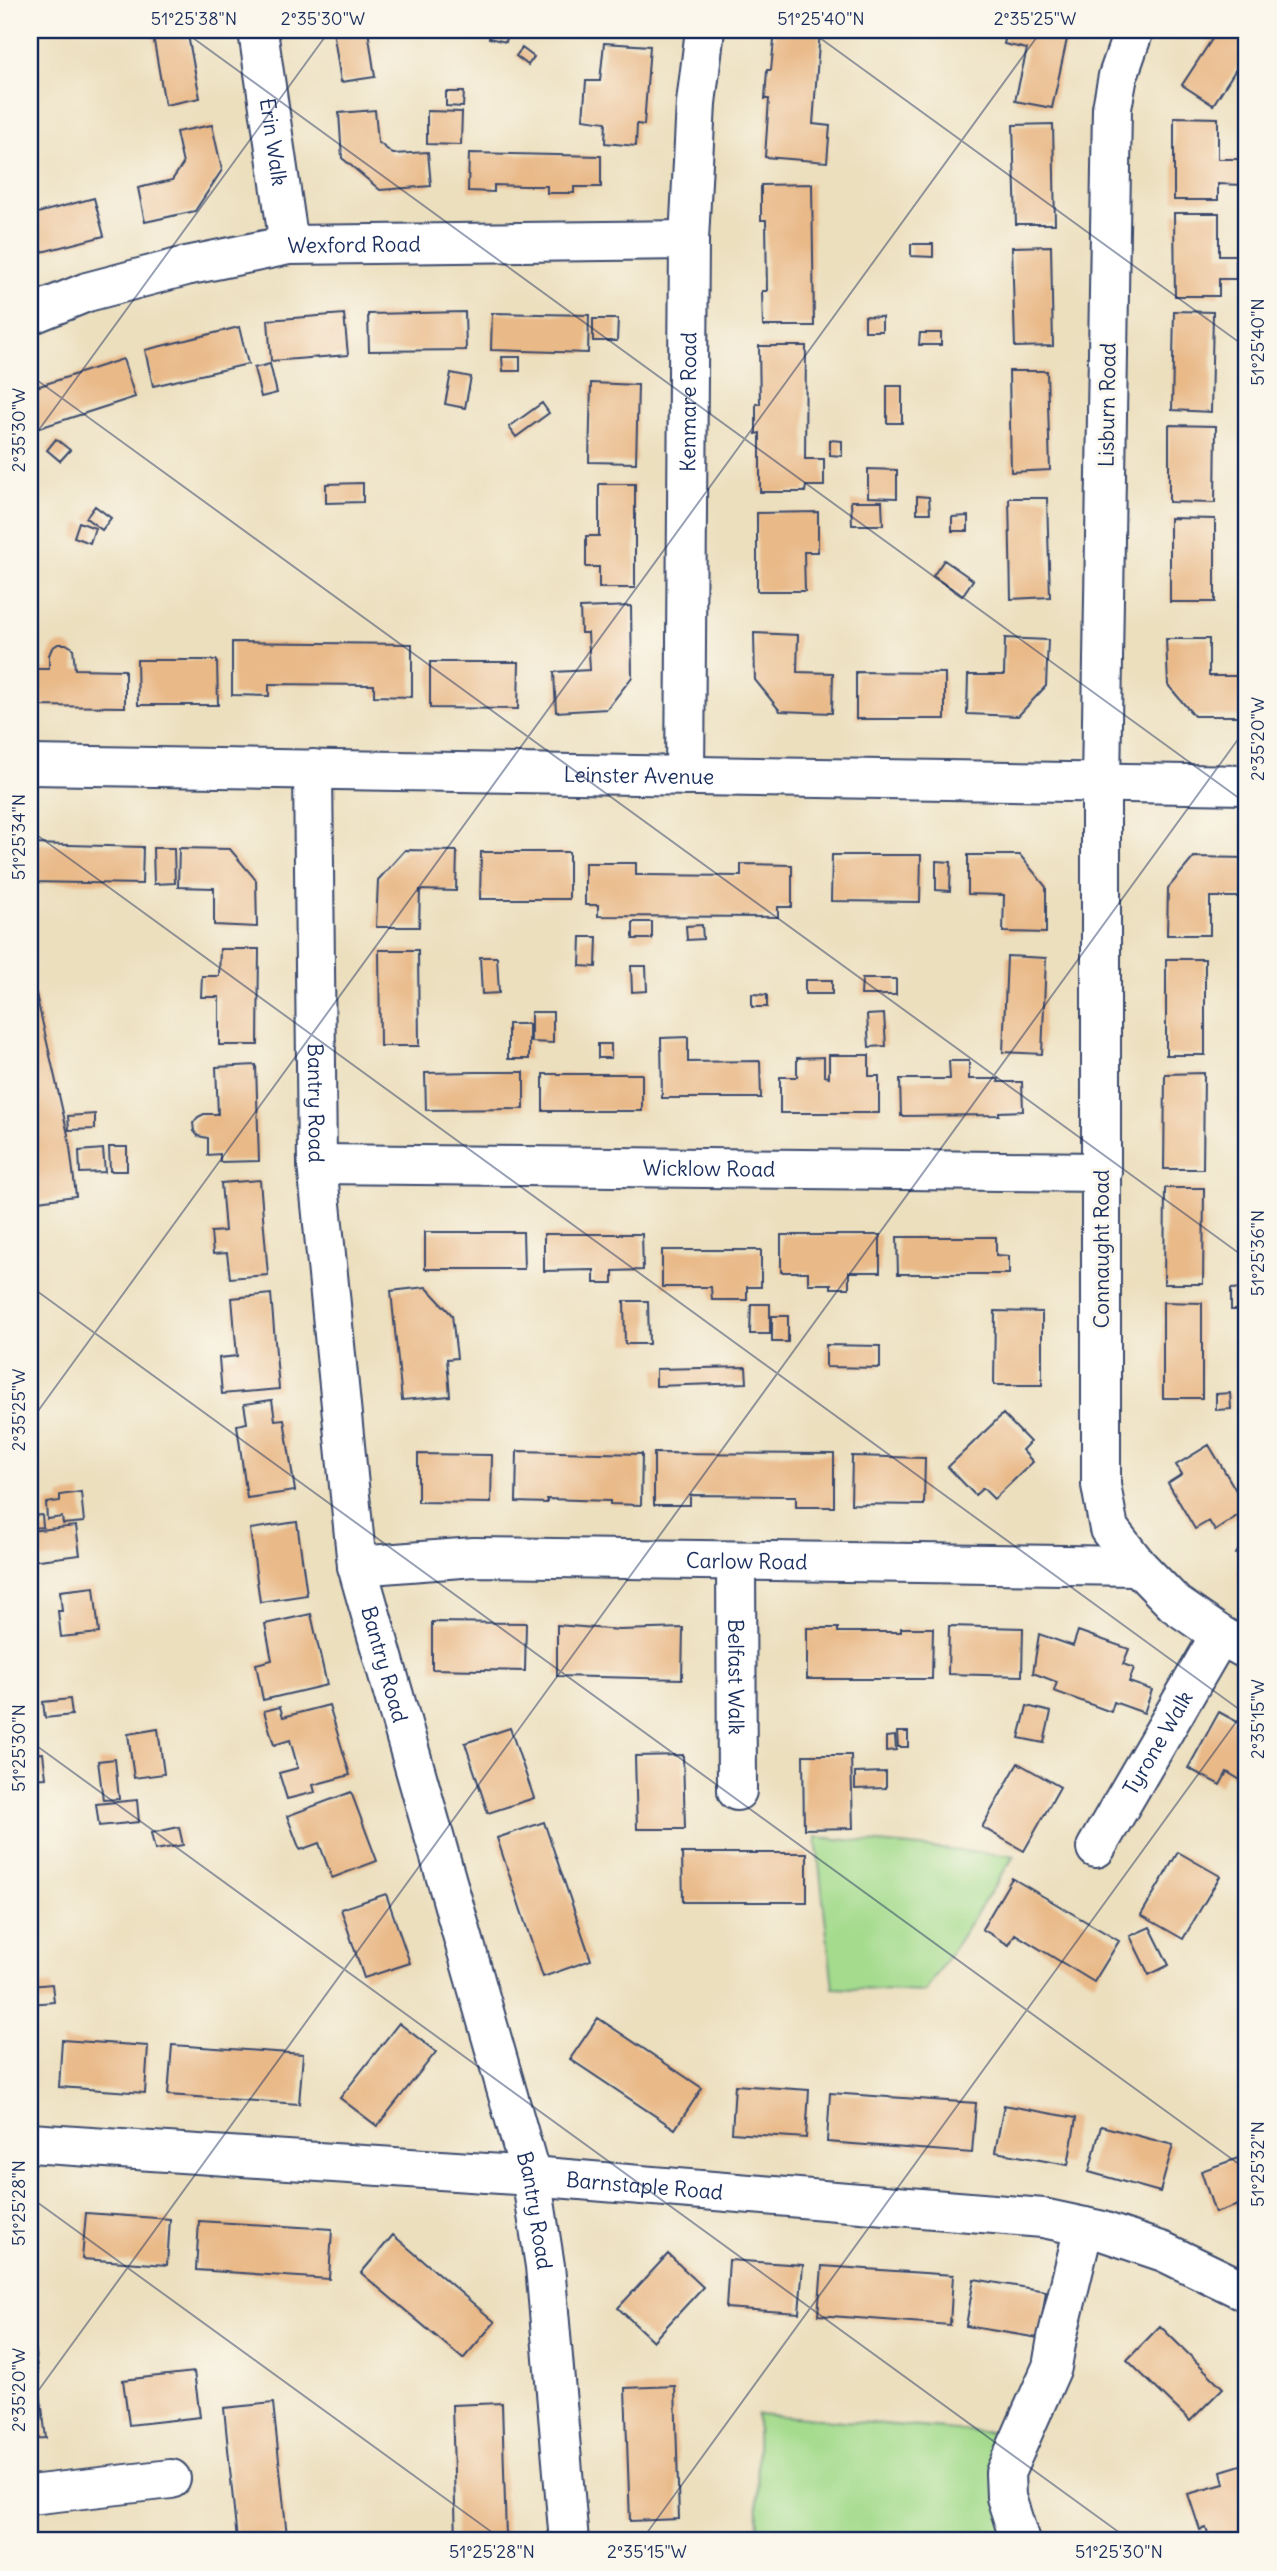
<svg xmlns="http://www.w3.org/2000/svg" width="1277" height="2571" viewBox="0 0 1277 2571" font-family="Delius,sans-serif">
  <rect width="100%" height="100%" fill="#fbf7ec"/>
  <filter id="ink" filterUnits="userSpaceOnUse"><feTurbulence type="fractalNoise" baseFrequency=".0143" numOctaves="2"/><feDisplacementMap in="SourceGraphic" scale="14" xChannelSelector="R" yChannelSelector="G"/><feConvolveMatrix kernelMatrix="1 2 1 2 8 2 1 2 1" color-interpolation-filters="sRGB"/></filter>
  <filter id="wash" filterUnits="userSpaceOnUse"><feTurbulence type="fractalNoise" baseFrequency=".00686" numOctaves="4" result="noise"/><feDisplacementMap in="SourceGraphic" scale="28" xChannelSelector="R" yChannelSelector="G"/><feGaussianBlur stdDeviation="1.57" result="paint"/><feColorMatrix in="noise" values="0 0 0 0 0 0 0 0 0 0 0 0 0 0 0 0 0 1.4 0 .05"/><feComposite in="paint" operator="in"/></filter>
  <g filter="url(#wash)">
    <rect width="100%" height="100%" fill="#ecdfbe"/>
    <path fill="#a4db8d" stroke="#608576" stroke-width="2" d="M816,1837l198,19 -89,136 -92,-4z
      M757,2414l250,20v107h-249z"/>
    <g id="blocks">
      <path fill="#e9b988" d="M152,30h35l13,68 -35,7z
        M333,30h35l7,47 -34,5z
        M491,30h18l-3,12 -17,-4z
        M775,30h45l-7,94 17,2 -3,36 -62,-5 4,-58h-4l2,-29h4z
        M1007,30h62l-17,78 -37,-7 12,-52 -23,-5z
        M1218,30h29v22l-34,53 -31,-20z
        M604,43l46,3 -6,79 -7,-1 -1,22 -31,-3 1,-21 -23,-3 3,-38h14z
        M522,48l12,9 -6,8 -12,-9z
        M446,92h18l-1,15 -17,-1z
        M375,110l3,32 15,12 35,-2 3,34 -51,4 -38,-32 -3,-45z
        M427,111l35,1 -1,33 -34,-1z
        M1174,117l44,1v41h25l1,26 -26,-1v16h-44z
        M1053,124l2,100h-39l-3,-99z
        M212,125l10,45 -27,41 -50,11 -7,-34 34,-8 11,-16 -7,-32z
        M469,153l132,3v31h-27v6h-27v-7h-22l-31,-1v7l-26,-1z
        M812,184l2,142h-51l-1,-35h5l-1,-71h-5v-35z
        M94,198l10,38 -74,19v-40z
        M1174,213h45v42h17v24h-17v17h-44z
        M911,244h22v13l-22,-1z
        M1051,246l2,100 -38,1 -3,-100z
        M1174,311l39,1 -2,100 -39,-2z
        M465,312l1,38 -97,1 -1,-37z
        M492,313l97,2 -1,38 -97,-3z
        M344,314l4,41 -77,6 -3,-41z
        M865,316l17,1v14h-17z
        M593,319h25l-1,22h-24z
        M239,327l9,37 -95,22 -8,-36z
        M920,333h21v12h-22z
        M759,346h47l-1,113h19v27h-18l-1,6h-45v-59l-4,1v-30h4z
        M502,357h18v14h-17z
        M123,359l12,38 -102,33 -3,-10v-31z
        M270,364l7,29 -16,4 -7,-29z
        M1009,371h38l3,99 -39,2z
        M451,373l20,4 -6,31 -20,-4z
        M591,383l47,2 -2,78 -47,-1z
        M887,386h15v37h-15z
        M542,403l7,10 -33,24 -7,-10z
        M1169,425l47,1 -1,77 -46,-1z
        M56,439l14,11 -10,11 -13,-11z
        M830,440l12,1v15l-12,-1z
        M868,469l29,1v28l-29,-1z
        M363,483v19l-37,1v-19z
        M599,484h36v104h-36v-21h-13v-31h13z
        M917,496l12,1 1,16h-13z
        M1009,498h38l3,99 -39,2z
        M851,501h31l1,24h-31z
        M95,506l16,12 -9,12 -16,-12z
        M818,512v40h-14l1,39h-48v-78z
        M968,516v15h-16v-14z
        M1170,518l45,1v83h-45z
        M79,522l16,6 -5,15 -16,-6z
        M944,560l29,20 -11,16 -29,-20z
        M631,606l1,71 -25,32 -51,3 -2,-40 36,-2 -2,-37h-7l-1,-25z
        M754,633l44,2 -1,37 36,1 -1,40 -52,-2 -25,-31z
        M1005,638l43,2 -2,46 -28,30 -51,-2 1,-39h36z
        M1166,639h43v37h36v40h-51l-26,-31z
        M232,642l180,2v53l-38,-1v-11l-105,-1v12l-37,-1z
        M58,644h8l7,4 2,21 50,1v37l-95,-1v-37h19v-14l3,-7z
        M137,660h80l1,45h-80z
        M430,662h89l-1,47 -88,-1z
        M856,672l89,1v46h-89z
        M31,844l112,3 -1,37 -112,-2z
        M153,848h21l1,35 -21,1z
        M179,848l51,1 26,31 1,47 -43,-2v-37l-36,-1z
        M405,850l52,1 -1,40 -36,-1 -1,37h-43l2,-47z
        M481,852h88v47h-89z
        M832,855h89l-1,47 -89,-1z
        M968,855h52l26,32v46l-43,-1 1,-37 -36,-1z
        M1194,857l52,1v39h-36v38h-43l1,-47z
        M936,861l15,1 -1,29 -14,-1z
        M585,863h51v12h7l98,1v-12l51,1v42h-14v10l-180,-1v-11h-13z
        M633,922h19v17h-19z
        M702,925l1,14 -16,1 -1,-14z
        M581,937h16l-1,30 -16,-1z
        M220,949h39l-1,96h-39v-48h-18l1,-21h17z
        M379,950h39l1,96h-39z
        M1007,956l39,2 -4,96 -39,-2z
        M480,957h17l2,36 -17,1z
        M1166,959h39v96h-39z
        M631,966h15l1,25 -15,1z
        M862,979h34v16h-35z
        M805,980h27v14h-27z
        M36,994l33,145 7,57 -46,6v-207z
        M752,994l15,1v12h-15z
        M531,1012h22v31l-22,-1z
        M884,1014l2,32 -17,1 -2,-32z
        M508,1024h21v35h-21z
        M688,1037v25l72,-1 1,37h-99l-1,-60z
        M598,1044h13v14h-13z
        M829,1055h40v21h10v37h-99v-36h17v-19l27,-1v19l5,1z
        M949,1061h20v18h30l-1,3h24l1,29 -24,1v3l-98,1 -1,-37h50z
        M256,1065l3,96 -39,1v-8l-12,1v-17l-10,-2 -4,-5 -1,-8 5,-6 6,-3h14l-2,-47z
        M476,1072h48v37l-98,1 -1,-37z
        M1204,1073l-1,96h-39l1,-95z
        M543,1074h99v37h-99z
        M95,1114v15l-26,1 -1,-14z
        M109,1147h18v24h-17z
        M103,1149l2,23 -25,1 -1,-22z
        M260,1180l8,95 -38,3 -3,-25 -14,1 -2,-22 14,-1 -4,-48z
        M1165,1188h39l-1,96h-39z
        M425,1232h98l1,37h-99z
        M544,1234h98l1,36 -30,1v12h-19v-13l-50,1z
        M781,1235h99v37h-31v16h-18v-4h-23v-12h-27z
        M897,1237h99v18l13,1v18h-111z
        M662,1250h99v37h-14v13h-35l-1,-13h-49z
        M426,1287l26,28 5,43 -10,1 3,37 -48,4 -11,-109z
        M1247,1288v22h-16v-21z
        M271,1294l8,95 -57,5 -3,-36 18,-2 -5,-58z
        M624,1301h24l1,43h-24z
        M1163,1302l39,1v95h-39z
        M751,1304h19v30h-20z
        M995,1311l47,1v73h-48z
        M772,1316h16v26h-16z
        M826,1345l54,1v22l-54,-1z
        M746,1367l1,16 -91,3v-17z
        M1230,1393l1,16 -15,1v-16z
        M272,1400l3,20 9,-1 11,72 -48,7 -10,-73 10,-2 -3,-19z
        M1003,1414l27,28 -8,8 11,12 -39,37 -11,-11 -8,7 -27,-28z
        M1209,1445l38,64 -32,22 -6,-10 -14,8 -27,-46 14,-9 -6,-9z
        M517,1451l125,3 -1,51 -31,-1v-3l-63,-2v4l-31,-1z
        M654,1453l180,1v53h-38v-11h-8l-98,-1v10h-36z
        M418,1454l74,1 -1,48 -73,-1z
        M852,1456l73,2 -1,47 -73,-1z
        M81,1492l3,30 -21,2 -1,-7 -15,2 -1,-16 14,-2v-6z
        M42,1515l1,12 -13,1v-12z
        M297,1522l10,73 -47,7 -10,-73z
        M76,1526l4,29 -50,6v-30z
        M1247,1536v44l-10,-6 8,-14 -9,-6z
        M94,1587l5,46 -38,4 -3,-26h4l-2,-20z
        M311,1614l16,71 -64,15 -7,-36 16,-4 -7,-36z
        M432,1622l94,1 -1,48 -93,-2z
        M557,1625l63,5 63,-2 -1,51 -125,-3z
        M949,1626l74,2 -1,48 -74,-2z
        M807,1628h31v4h63v-4h32l-1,51h-125z
        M1078,1631l51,18 -6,15 11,4 -5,14 23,8 -8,23 -30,-11 -3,10 -57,-21 3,-9 -24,-9 6,-39 34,12z
        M70,1699l2,16 -27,3 -2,-16z
        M329,1705l21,70 -37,10 2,7 -28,7 -8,-26 19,-5 -8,-28 -16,5 -10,-34 16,-4 3,10z
        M1027,1706l24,6 -7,31 -25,-5z
        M1219,1712l24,13 -4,9 8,5v45l-20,-12 -7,13 -32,-17z
        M510,1728l24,70 -46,15 -23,-70z
        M158,1729l6,45 -30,4 -6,-44z
        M897,1732h11v15h-10z
        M895,1736l1,14 -10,1v-14z
        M43,1753l3,25 -16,1v-25z
        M683,1755l2,74h-48l-2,-73z
        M803,1755h48l2,73 -49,1z
        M115,1759l4,40 -16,1 -5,-39z
        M1018,1763l42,24 -36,64 -42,-24z
        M886,1772v16l-31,1v-16z
        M351,1792l26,69 -45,17 -13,-35 -19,7 -13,-34z
        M137,1800l2,22 -40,4 -3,-22z
        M544,1822l47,138 -48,17 -46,-139z
        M179,1827l4,18 -28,5 -4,-17z
        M1178,1852l42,24 -37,63 -42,-24z
        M682,1853h125v49h-124z
        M1012,1878l107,63 -25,41 -79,-48 -6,11 -27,-16z
        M386,1894l24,69 -46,15 -23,-69z
        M1150,1927l19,38 -20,10 -19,-39z
        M52,1984l2,18 -24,2v-18z
        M598,2018l104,70 -27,41 -105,-70z
        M399,2023l37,29 -59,74 -37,-28z
        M62,2040l86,6 -3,47 -86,-6z
        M172,2045l131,9 -4,50 -131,-9z
        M735,2085l74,5 -3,48 -74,-5z
        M830,2093l146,10 -4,50 -145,-11z
        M1004,2105l72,13 -8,47 -73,-13z
        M1101,2126l72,19 -13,47 -71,-20z
        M1247,2155v47l-32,11 -14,-42z
        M86,2213l84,6 -3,46 -85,-6z
        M199,2221l133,8 -3,50 -133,-9z
        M393,2235l102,87 -32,37 -102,-86z
        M668,2254l35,33 -50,54 -35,-33z
        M729,2260l74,5 -4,48 -73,-5z
        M822,2266l131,9 -3,50 -132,-10z
        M974,2279l72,12 -7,47 -73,-12z
        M30,2314l16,124 -16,1z
        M1160,2326l63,62 -33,33 -63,-61z
        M194,2372l6,45 -71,8 -6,-45z
        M675,2386l4,133 -49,2 -5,-133z
        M273,2403l14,133 -50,5 -13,-133z
        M502,2403l4,134 -50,1 -4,-133z
        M1247,2463v78h-37l-4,-13 -6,2 -12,-36 36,-10 -3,-13z"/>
    </g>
  </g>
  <g filter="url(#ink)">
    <use href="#blocks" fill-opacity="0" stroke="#3a496c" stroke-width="2"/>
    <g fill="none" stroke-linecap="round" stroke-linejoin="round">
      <g stroke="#3a496c" stroke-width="42">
        <g id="minor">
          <path d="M1134,30l-16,46 -6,32 -11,675v702l8,44 29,37 37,38 45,31 27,15"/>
          <path id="s1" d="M259,38l30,207"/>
          <path id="s2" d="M30,315l57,-23 99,-26 103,-21 400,-5"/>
          <path id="s3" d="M30,765l1217,20"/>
          <path id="s4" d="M313,769l4,395 40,402 174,610 14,90 24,275"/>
          <path id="s5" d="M685,776l4,-536 7,-137 9,-73"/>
          <path id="s6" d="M317,1164l785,8"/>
          <path id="s7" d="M736,1561l1,230"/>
          <path id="s8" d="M357,1566l117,-9 664,9"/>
          <path id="s9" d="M1096,1848l124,-213"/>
          <path id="s10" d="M30,2143l501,33 512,42 56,12 65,22 83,40"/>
          <path d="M30,2495l141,-16"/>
          <path d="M1020,2541l-14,-44 -1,-24 47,-106 5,-29 27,-111"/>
        </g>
      </g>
      <use href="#minor" stroke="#fff" stroke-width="38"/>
    </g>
  </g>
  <path fill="none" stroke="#1b2f5e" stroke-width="2" stroke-opacity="0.45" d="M182,30l1065,774M809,30l438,318M30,375l1217,884M30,442l300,-412M30,830l1217,885M30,1286l1217,884M30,1422l1012,-1392M30,1741l1101,800M30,2197l474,344M30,2402l1217,-1675M641,2541l606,-834"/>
  <g text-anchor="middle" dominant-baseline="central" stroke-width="6" stroke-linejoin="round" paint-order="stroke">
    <g font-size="21" fill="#1b2f5e" stroke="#fbf7ec">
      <text stroke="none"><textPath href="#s1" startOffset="105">Erin Walk</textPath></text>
      <text stroke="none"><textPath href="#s2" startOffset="334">Wexford Road</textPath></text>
      <text stroke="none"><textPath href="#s5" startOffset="374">Kenmare Road</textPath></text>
      <text transform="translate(1107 405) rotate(-89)">Lisburn Road</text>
      <text stroke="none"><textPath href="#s3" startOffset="609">Leinster Avenue</textPath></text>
      <text stroke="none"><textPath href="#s4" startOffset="334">Bantry Road</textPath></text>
      <text stroke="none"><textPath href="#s6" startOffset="392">Wicklow Road</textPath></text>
      <text transform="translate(1101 1249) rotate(-90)">Connaught Road</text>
      <text stroke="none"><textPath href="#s8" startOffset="390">Carlow Road</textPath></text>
      <text stroke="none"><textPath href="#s4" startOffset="901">Bantry Road</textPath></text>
      <text stroke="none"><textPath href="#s7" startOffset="116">Belfast Walk</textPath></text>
      <text stroke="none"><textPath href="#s9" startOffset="122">Tyrone Walk</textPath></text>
      <text stroke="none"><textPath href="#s10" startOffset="616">Barnstaple Road</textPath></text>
      <text stroke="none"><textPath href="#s4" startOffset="1468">Bantry Road</textPath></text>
    </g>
  </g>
  <rect width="1277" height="2571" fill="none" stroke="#fbf7ec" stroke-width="77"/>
  <rect x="38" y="38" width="1200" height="2494" fill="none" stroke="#1b2f5e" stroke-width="2.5"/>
  <g font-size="18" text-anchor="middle" fill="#1b2f5e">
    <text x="194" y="25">51°25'38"N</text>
    <text x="323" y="25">2°35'30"W</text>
    <text x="821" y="25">51°25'40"N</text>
    <text x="1035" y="25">2°35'25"W</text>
    <text transform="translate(1258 342) rotate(-90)" y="6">51°25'40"N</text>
    <text transform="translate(19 430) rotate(-90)" y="6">2°35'30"W</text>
    <text transform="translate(1258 739) rotate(-90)" y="6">2°35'20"W</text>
    <text transform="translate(19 837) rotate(-90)" y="6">51°25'34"N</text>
    <text transform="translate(1258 1253) rotate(-90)" y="6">51°25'36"N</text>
    <text transform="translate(19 1410) rotate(-90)" y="6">2°35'25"W</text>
    <text transform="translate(1258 1719) rotate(-90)" y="6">2°35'15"W</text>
    <text transform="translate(19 1748) rotate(-90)" y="6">51°25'30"N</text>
    <text transform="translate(1258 2164) rotate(-90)" y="6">51°25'32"N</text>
    <text transform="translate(19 2203) rotate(-90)" y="6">51°25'28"N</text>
    <text transform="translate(19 2390) rotate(-90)" y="6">2°35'20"W</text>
    <text x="492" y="2558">51°25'28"N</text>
    <text x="647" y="2558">2°35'15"W</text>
    <text x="1119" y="2558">51°25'30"N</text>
  </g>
</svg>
